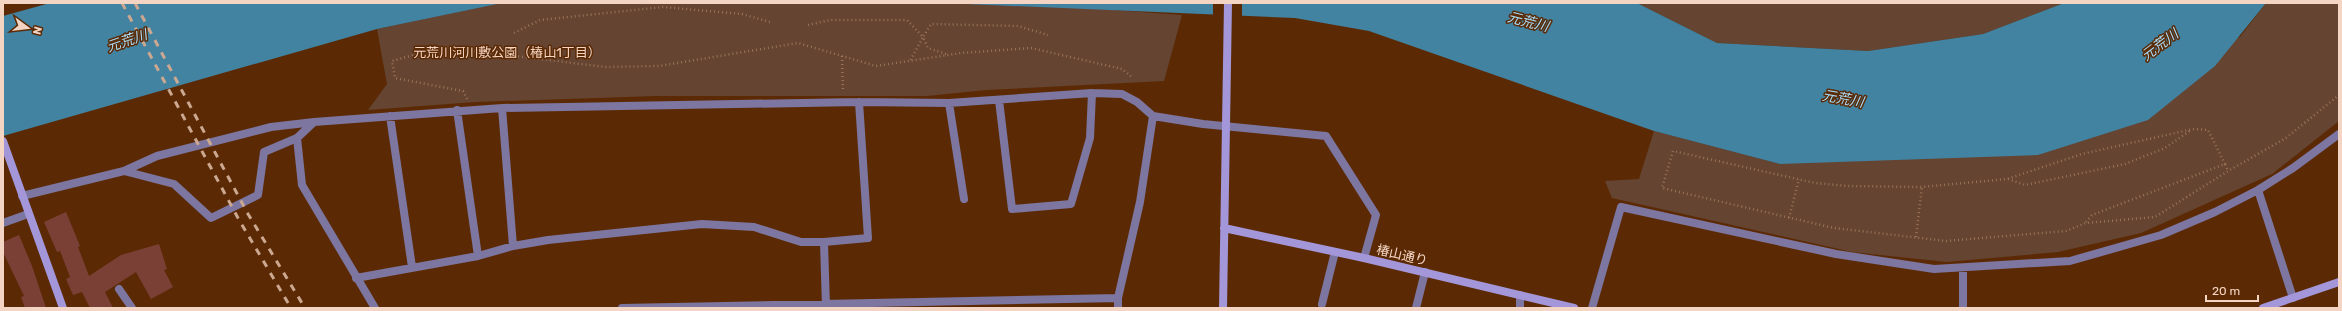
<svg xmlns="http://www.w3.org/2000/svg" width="2342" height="311" viewBox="0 0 2342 311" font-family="Rubik,'Noto Sans JP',sans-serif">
  <rect width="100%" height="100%" fill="#5b2a05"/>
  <path fill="#654431" d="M500,3h517l165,12 -18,66 -178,9 -59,6h-272l-180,6 -107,8 19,-26 -10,-55z
    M1637,3h427l-81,31 -115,17 -151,-8z
    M2266,3h73v118l-67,53 -131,59 -83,19 -111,10 -95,-10 -240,-54 -7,-17 34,-2 15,-48 126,33 460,-127z"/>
  <path fill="#4283a2" d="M50,3h452l-125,26 -374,107v-120z
    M943,3h694l80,40 151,8 115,-17 81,-31h202l-51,63 -67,54 -110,35 -258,9 -126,-33 -285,-100 -74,-13z"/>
  <path fill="#5b2a05" d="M1213,3h29v15l-29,-2z"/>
  <path fill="#7a4036" d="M66,212l14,34 -2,1 11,29 32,-21 38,-11 8,25 -3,1 9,17 -22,12 -15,-27 -31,20 8,16h-23l-8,-16 -9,3 -7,-16 4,-2 -10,-26 -3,1 -13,-30z
    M19,235l13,31 14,42h-21l-4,-11 3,-1 -21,-44v-10z"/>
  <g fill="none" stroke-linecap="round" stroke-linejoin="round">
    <path stroke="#9c7356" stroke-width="2.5" stroke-dasharray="1 3" stroke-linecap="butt" d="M808,25l22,-5h77l16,17 -13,24
      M514,33l26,-13 123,-13 79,7 28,8
      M946,54l-18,-6 -5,-11 8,-13 87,2 30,9
      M842,56l1,35
      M467,99l-4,-8 -68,-13 -3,-17 49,-14 164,20 54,-1 139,-23 78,23 85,-13 70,-5 91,21 11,9
      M2225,164l-17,-34 -15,-1 -111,25 -75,25 -85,8 -74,-1 -33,-3 -142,-32 -11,37 172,40 112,13 120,-10 20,-8 69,-6 73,-46 58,-33 53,-43
      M2008,179l17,6 100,-21 40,-16 26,-18
      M1789,218l10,-39
      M2086,222l6,-7 133,-51 3,7
      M1916,237l6,-50"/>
    <path stroke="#7d76a0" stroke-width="8" d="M999,100l13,109 59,-5 19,-66 2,-45
      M949,103l15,96
      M502,108l11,138
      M457,110l21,146
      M390,116l22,151
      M297,138l5,47 73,123
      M124,171l50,13 37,34 47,-23 6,-43 33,-14 17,-16 188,-14 357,-6 90,1 143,-10 30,1 15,8 16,14 50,8 123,12 50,79 -12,43
      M2258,190l35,108
      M22,196l102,-25 33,-15 114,-29 43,-5
      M3,223l25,-9
      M1963,268v40
      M356,278l122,-22 35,-10 35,-6 154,-16 52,3 47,15h23
      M119,289l13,19
      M1520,295v13
      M1322,304l13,-52
      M826,307l-2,-65 44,-4 -9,-136
      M622,308l496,-10
      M1118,308v-10l22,-96 13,-86
      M1416,308l9,-36
      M1592,308l29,-101 215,47 98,15 136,-8 91,-26 54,-23 43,-22 35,-22 46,-34"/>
    <path stroke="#a397da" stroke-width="8" d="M3,141l60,167
      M1224,228l140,30 210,50
      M1223,308l5,-305
      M2263,308l76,-26"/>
    <path stroke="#cca891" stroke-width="3" stroke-dasharray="7 7" stroke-linecap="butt" d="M122,3l116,215 53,90
      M135,3l113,211 57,94"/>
  </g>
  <g text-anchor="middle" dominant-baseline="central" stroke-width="3" stroke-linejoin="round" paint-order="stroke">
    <g font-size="13" fill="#f5d4c1" stroke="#5b2a05">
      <text x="507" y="52">元荒川河川敷公園（椿山1丁目）</text>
    </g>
    <g font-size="13" fill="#f4d5c3" stroke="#5b2a05">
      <text transform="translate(1402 255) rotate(13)">椿山通り</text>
    </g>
    <g font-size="14" font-style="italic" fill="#a8defa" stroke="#5b2a05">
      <text transform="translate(1528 22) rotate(14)">元荒川</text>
      <text transform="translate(127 41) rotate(-19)">元荒川</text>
      <text transform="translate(2160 45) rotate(-37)">元荒川</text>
      <text transform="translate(1843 99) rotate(10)">元荒川</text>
    </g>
  </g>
  <rect width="2342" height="311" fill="none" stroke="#f4d5c3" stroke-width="8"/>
  <g transform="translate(28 28) rotate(105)" stroke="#5b2a05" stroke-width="3" paint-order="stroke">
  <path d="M0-3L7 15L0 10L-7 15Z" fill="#f4d5c3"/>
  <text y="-6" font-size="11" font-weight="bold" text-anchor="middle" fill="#f4d5c3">N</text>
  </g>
  <path d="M2206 295v6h52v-6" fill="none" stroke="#f4d5c3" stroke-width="2"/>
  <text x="2212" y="295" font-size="12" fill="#f4d5c3" stroke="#5b2a05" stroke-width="3" paint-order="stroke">20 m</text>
</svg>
